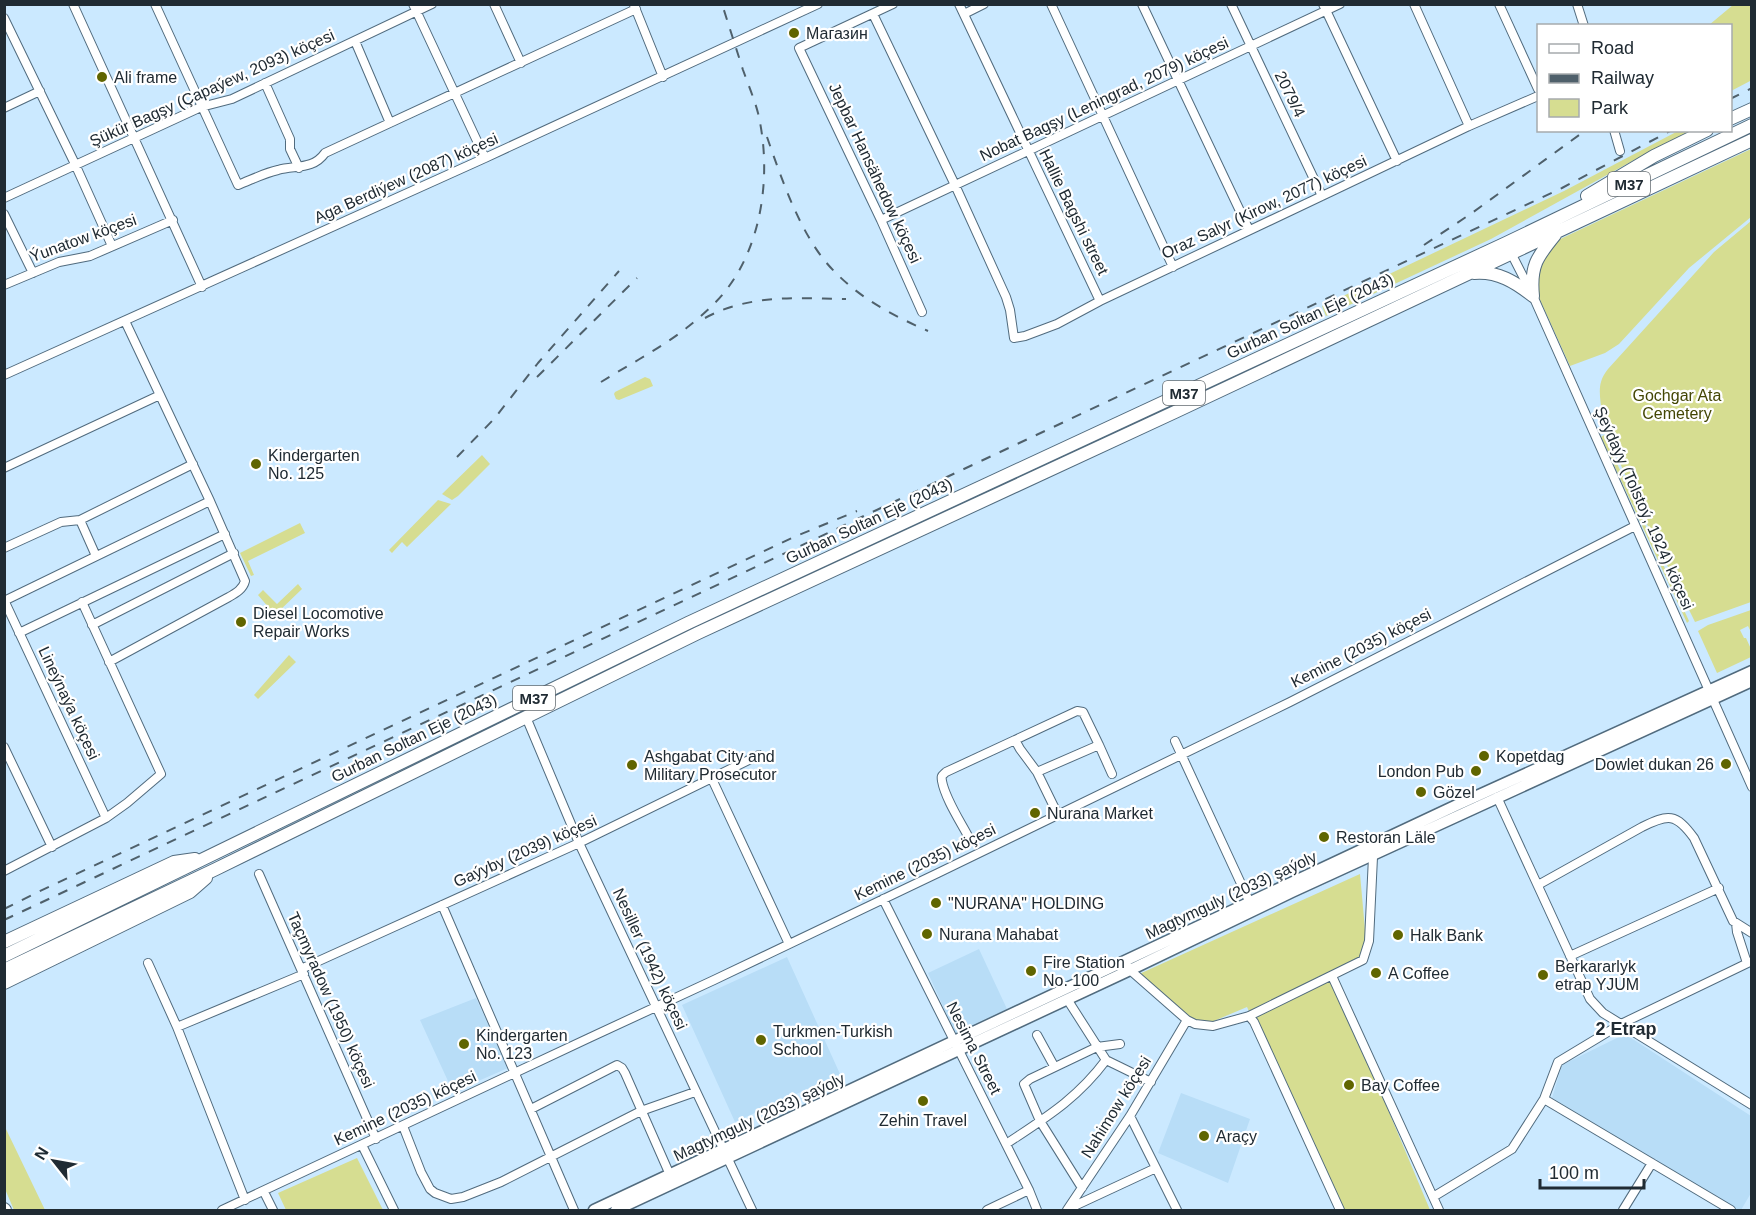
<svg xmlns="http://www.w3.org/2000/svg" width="1756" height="1215" viewBox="0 0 1756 1215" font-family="Arial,sans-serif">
  <rect width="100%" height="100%" fill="#cbe9ff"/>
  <path fill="#b8ddf7" d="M979,949l28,60 -52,24 -27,-60z
    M787,957l53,117 -105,48 -53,-117z
    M476,998l32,70 -55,24 -33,-72z
    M1625,1034l126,82v77l-10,17h-3l-186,-112 10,-33z
    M1181,1093l69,26 -22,64 -70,-30z"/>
  <path fill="#d6dd91" d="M1733,5h18l1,75 -21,11 -1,-65 -21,-1z
    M1678,131h16l-49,23 -154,85 -165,77 -4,-10 242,-115z
    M1751,149v68l-62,51 -70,76 -14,9 -35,13 -30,-66c-7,-25 2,-39 16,-59z
    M1751,221v381l-56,20 -53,-108 -34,-79c-4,-13 -11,-41 -7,-53 1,-5 4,-9 7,-13l106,-117z
    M645,377l5,2 3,7 -34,14 -3,-1 -2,-5 1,-2z
    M1604,435l85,186 -2,2 -86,-186z
    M482,455l8,9 -32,32 -6,4 -10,-6z
    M438,500l13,4 -44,43 -5,-5 -10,11 -3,-3z
    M300,523l5,10 -57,28 6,14 -3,1 -11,-23z
    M298,584l4,5 -27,26 -17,-20 5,-5 14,14z
    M1751,610v22l-3,-6 -8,4 4,8h2l5,11v8l-34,16 -19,-42 10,-6z
    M289,655l7,7 -38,37 -4,-4z
    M1360,874l7,78 -35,24 98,234h-90l-93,-203 -45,19 -65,-51z
    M5,1127l40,83h-31l-9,-21z
    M357,1158l26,52h-97l-8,-17z"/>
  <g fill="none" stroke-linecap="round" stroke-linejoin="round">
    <g stroke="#516b7e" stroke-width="10">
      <path id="minor" d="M73,4l129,283
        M155,4l83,181c13,-5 26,-12 40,-15 17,-5 35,0 47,-17l311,-144
        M413,4l72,154
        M494,4l27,59
        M893,4l-94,44 82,172 41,92
        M959,4l141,297
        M1051,4l122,263
        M1142,4l107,226
        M1231,4l91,192
        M1323,4l74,157
        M1414,4l55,122
        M1499,4l39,85
        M1577,4l7,22
        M634,5l29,72
        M873,14l82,171 51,112 4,13 4,28 11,-2 32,-12 43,-23 222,-105 147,-70 69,-30
        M964,14l20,-10
        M4,18l71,146 37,82
        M355,41l35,82
        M265,83l25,56v10l9,19
        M4,108l36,-17
        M1614,130l6,21
        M4,198l197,-91 31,-8 200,-95
        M4,214l29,59
        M881,220l459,-216
        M1509,249l24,47 219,491
        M4,285l55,-23 31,-6 83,-36
        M4,375l481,-217 333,-154
        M4,468l156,-73
        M80,520l16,36
        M4,548l57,-26 19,-2 113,-56
        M4,600l102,218
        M4,601l206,-100
        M92,625l142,-72
        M19,633l206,-99
        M109,662l120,-65c7,-4 14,-8 16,-16l-35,-80 -85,-180
        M526,717l53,126 173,367
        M1015,740l62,-29 6,1 16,33 -62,27
        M1175,741l75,162
        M1099,745l13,29
        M4,747l48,100
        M712,779l77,165
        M1497,797l93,202 13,14 149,92
        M968,836c-8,-15 -23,-38 -26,-55 -1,-6 0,-5 4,-9l69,-32 5,9 17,23 21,43
        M4,871l102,-53 21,-15 34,-29 -79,-172
        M259,874l117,265
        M1538,885l104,-58c26,-13 34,-14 52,11l39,83 19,12
        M883,899l146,291 8,20
        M442,905l132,305
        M1736,923l1,9 10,31
        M1570,956l149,-68
        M148,963l29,64 68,173
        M1129,967l1,3 57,50 8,4 18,2 36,-10 114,-56 6,-19 4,-84
        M301,969l278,-126 180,-88
        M1332,976l107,234
        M1249,1016l5,6 86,188
        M177,1027l127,-53
        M1037,1035l17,31
        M1106,1060l45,22
        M1544,1099l187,111
        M531,1109l86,-44 5,3 3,5 45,102
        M1130,1116l47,94
        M403,1126l18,46 9,17 5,4 16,6 12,-2 38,-15 140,-71 54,-19
        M1006,1144c39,-26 71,-45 100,-84l-39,-61
        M362,1145l32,65
        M1082,1188l-42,-67 -16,-37 6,-5 67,-32 23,-3
        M264,1192l9,18
        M1433,1197l79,-48 32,-50 14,-37 63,-38 131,-63
        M1070,1208l86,-40
        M222,1210l367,-172 125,-58 224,-107 352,-171 345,-176
        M987,1210l42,-20
        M1067,1210l63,-94 57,-96
        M1623,1210l29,-47"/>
    </g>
    <g stroke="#516b7e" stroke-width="13">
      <path id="major" d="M594,1210l863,-405 295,-134
        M616,1210l514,-240 162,-78 460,-211"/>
    </g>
    <g stroke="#516b7e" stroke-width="14">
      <path id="highway" d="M1730,119l22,-10
        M1587,196l67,-40 53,-26
        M1474,273c24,-2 41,9 59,23
        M1533,296c-3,-30 4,-39 22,-61
        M4,942l170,-80 21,-3
        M4,956l684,-333 818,-380 246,-118
        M4,970l212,-101 482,-236 477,-221 577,-272
        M4,983l186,-91 16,-14
        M4,1209l1,1"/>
    </g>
    <use href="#minor" stroke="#fff" stroke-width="8"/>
    <use href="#major" stroke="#fff" stroke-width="10"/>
    <use href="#highway" stroke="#fff" stroke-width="12"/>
    <path stroke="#4f606b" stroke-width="2" stroke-dasharray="10 10" stroke-linecap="butt" d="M1730,99l22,-11
      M767,137c15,43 35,103 68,135 26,27 59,44 93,59
      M1424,245l48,-32 114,-83
      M705,318c44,-24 93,-20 141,-19
      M537,377l100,-99
      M601,382c29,-18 62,-35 88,-56 12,-10 24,-20 34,-32 40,-48 49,-122 35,-181 -4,-15 -10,-29 -15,-43 -7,-22 -14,-44 -21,-66
      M457,457l37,-38 44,-56 81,-92
      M4,909l34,-17 756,-355 63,-26
      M4,920l1558,-732 110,-58"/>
  </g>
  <g fill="#606500" stroke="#fff" stroke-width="2">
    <circle cx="794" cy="33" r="6"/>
    <circle cx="102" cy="77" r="6"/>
    <circle cx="256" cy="464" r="6"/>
    <circle cx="241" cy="622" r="6"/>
    <circle cx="1484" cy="756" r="6"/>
    <circle cx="1726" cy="764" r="6"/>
    <circle cx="632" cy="765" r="6"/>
    <circle cx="1476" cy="771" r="6"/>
    <circle cx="1421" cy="792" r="6"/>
    <circle cx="1035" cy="813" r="6"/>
    <circle cx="1324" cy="837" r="6"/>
    <circle cx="936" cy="903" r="6"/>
    <circle cx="927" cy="934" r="6"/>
    <circle cx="1398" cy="935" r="6"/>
    <circle cx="1031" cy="971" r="6"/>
    <circle cx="1376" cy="973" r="6"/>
    <circle cx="1543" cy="975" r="6"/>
    <circle cx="761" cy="1040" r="6"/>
    <circle cx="464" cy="1044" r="6"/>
    <circle cx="1349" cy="1085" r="6"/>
    <circle cx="923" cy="1101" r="6"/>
    <circle cx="1204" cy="1136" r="6"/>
  </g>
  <g text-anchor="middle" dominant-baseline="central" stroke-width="4.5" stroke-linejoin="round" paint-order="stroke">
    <g fill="#fff" stroke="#636b70" stroke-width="1.5">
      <rect x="1608" y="172" width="42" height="24" rx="4.5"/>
      <rect x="1163" y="381" width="42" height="24" rx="4.5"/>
      <rect x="513" y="686" width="42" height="24" rx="4.5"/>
    </g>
    <g font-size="15" font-weight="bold" fill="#202b33">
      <text x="1629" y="184">M37</text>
      <text x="1184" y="393">M37</text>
      <text x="534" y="698">M37</text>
    </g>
    <g font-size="16" fill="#202b33" stroke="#fff" text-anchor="start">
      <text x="806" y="33">Магазин</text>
      <text x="114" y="77">Ali frame</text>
      <text x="268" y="455">Kindergarten<tspan x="268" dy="18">No. 125</tspan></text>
      <text x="253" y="613">Diesel Locomotive<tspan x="253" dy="18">Repair Works</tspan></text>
      <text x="644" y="756">Ashgabat City and<tspan x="644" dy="18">Military Prosecutor</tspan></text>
      <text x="1496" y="756">Kopetdag</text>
      <text x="1714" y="764" text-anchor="end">Dowlet dukan 26</text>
      <text x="1464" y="771" text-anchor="end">London Pub</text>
      <text x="1433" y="792">Gözel</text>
      <text x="1047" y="813">Nurana Market</text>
      <text x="1336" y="837">Restoran Läle</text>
      <text x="948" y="903">"NURANA" HOLDING</text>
      <text x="939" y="934">Nurana Mahabat</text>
      <text x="1410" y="935">Halk Bank</text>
      <text x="1043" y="962">Fire Station<tspan x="1043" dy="18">No. 100</tspan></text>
      <text x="1555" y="966">Berkararlyk<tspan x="1555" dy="18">etrap YJUM</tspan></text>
      <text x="1388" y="973">A Coffee</text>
      <text x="773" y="1031">Turkmen-Turkish<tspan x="773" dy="18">School</tspan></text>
      <text x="476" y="1035">Kindergarten<tspan x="476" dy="18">No. 123</tspan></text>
      <text x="1361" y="1085">Bay Coffee</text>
      <text x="923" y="1120" text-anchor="middle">Zehin Travel</text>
      <text x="1216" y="1136">Araçy</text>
    </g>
    <g font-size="16" fill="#202b33" stroke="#fff">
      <text transform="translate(212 88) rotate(-24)">Şükür Bagşy (Çapaýew, 2093) köçesi</text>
      <text transform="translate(1290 94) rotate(64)">2079/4</text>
      <text transform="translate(1104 99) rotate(-25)">Nobat Bagşy (Leningrad, 2079) köçesi</text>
      <text transform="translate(875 173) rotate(65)">Jepbar Hansähedow köçesi</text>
      <text transform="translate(406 178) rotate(-24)">Aga Berdiýew (2087) köçesi</text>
      <text transform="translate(1264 207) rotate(-25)">Oraz Salyr (Kirow, 2077) köçesi</text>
      <text transform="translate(1074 212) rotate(64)">Hallie Bagshi street</text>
      <text transform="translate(83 238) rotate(-20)">Ýunatow köçesi</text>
      <text transform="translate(1310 316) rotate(-25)">Gurban Soltan Eje (2043)</text>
      <text transform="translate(1644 508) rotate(66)">Şeýdaýy (Tolstoý, 1924) köçesi</text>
      <text transform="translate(869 521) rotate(-25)">Gurban Soltan Eje (2043)</text>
      <text transform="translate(1361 648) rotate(-27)">Kemine (2035) köçesi</text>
      <text transform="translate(69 703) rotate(65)">Lineýnaýa köçesi</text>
      <text transform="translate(414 738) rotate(-26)">Gurban Soltan Eje (2043)</text>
      <text transform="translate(525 851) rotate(-24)">Gaýyby (2039) köçesi</text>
      <text transform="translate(925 862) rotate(-26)">Kemine (2035) köçesi</text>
      <text transform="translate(1231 895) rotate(-25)">Magtymguly (2033) şaýoly</text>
      <text transform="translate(650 959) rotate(65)">Nesiller (1942) köçesi</text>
      <text transform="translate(331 1000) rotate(66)">Taçmyradow (1950) köçesi</text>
      <text transform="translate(974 1048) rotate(63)">Nesima Street</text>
      <text transform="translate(1116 1107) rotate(-58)">Nahimow köçesi</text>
      <text transform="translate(405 1108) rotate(-25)">Kemine (2035) köçesi</text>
      <text transform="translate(759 1117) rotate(-25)">Magtymguly (2033) şaýoly</text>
    </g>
    <g font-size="16" fill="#434604" stroke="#fff">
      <text x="1677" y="395">Gochgar Ata<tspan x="1677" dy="18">Cemetery</tspan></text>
    </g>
    <g font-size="18" font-weight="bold" fill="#202b33" stroke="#fff">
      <text x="1626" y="1029">2 Etrap</text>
    </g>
  </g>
  <rect width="1756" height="1215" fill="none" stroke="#202b33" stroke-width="12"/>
  <rect x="1537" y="24" width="195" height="108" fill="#ffffff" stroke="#a6aaad" stroke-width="1.5"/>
  <rect x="1549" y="44" width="30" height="9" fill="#ffffff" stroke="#a6aaad" stroke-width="1.5"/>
  <text x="1591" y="54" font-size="18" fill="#202b33">Road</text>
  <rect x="1549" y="74" width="30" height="9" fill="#4f606b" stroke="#a6aaad" stroke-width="1.5"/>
  <text x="1591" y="84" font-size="18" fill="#202b33">Railway</text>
  <rect x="1549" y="99" width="30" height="18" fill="#d6dd91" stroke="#a6aaad" stroke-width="1.5"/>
  <text x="1591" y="114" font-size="18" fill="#202b33">Park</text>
  <g transform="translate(54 1161) rotate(301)" stroke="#ffffff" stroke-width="4.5" paint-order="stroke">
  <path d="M0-4.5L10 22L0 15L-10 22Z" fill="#202b33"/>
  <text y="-9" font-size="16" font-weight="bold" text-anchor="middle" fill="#202b33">N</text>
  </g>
  <path d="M1540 1179v9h104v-9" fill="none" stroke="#202b33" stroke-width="3"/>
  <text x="1549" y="1179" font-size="18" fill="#202b33" stroke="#ffffff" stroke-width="4.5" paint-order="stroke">100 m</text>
</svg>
